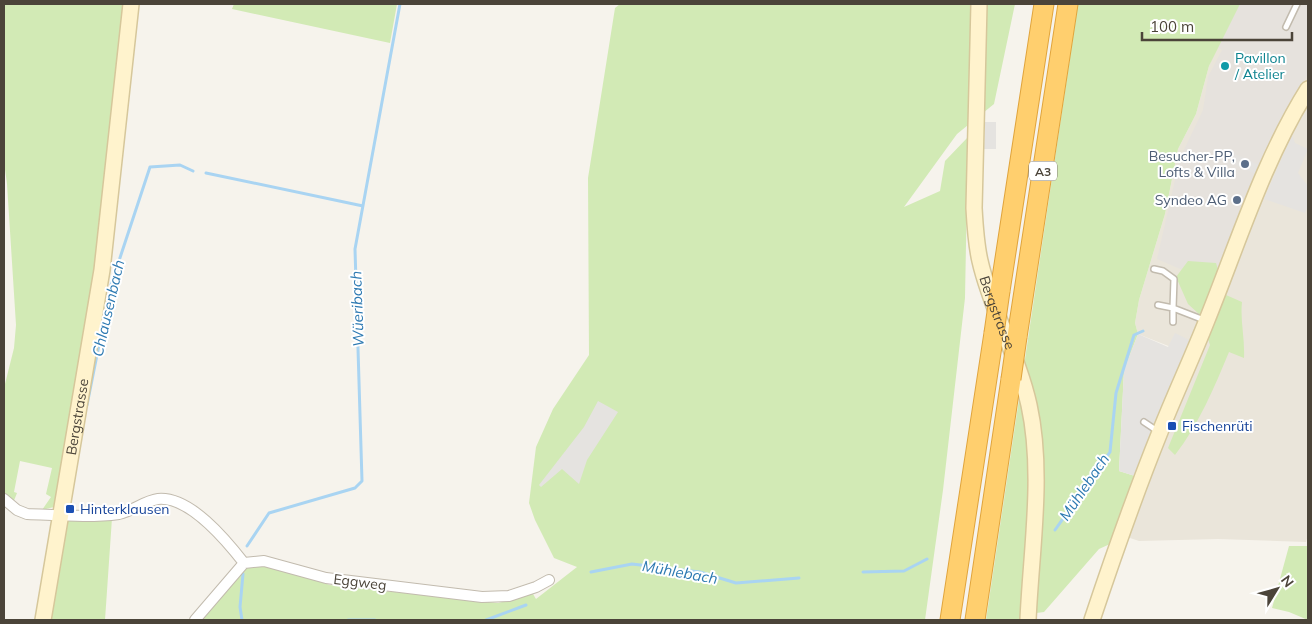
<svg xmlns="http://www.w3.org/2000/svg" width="1312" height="624" viewBox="0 0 1312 624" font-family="Mulish,sans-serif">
  <rect width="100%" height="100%" fill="#f6f3ec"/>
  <path fill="#eae5da" d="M1308,4v531l-2,7 -88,-3 -79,2 -12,-4 72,-179 -61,-24 -3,-11 4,-23 26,-86 13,-65 18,-35 13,-48 10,-24z"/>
  <path fill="#e6e2dd" d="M1184,4h124v70l-34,63 -61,146 -56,-24 23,-101 23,-48 5,-33 14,-27 -29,-21z"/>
  <path fill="#d2eab5" d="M4,4h122l-26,237 -46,266 -12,3 9,-13 -5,-3 6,-26 -32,-7 -6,31 3,1 -4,10 -9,-9v-106l10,-40 2,-23 -9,-141 -3,-22z
    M234,4h163l-7,39 -158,-34z
    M620,4h395l-21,100 -37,30 -53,73 36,-16 5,-30 23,-24 -3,161 -22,192 -18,130h-724l37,-46 10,-7 24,-1 58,19 168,18 35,-9 3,5 41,-32 -23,-9 -19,-38 -6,-17 7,-56 17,-38 36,-54 -1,-177 27,-170z
    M1078,4h162l-31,62 -13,48 -18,35 -13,65 -26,86 -4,23 3,11 -14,37 -5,100 16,5 -25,68 -11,5 -55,63 -23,3 -1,5h-34z
    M1188,261l28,2 10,32 16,7c-2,19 3,36 2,56l-15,-6c-15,36 -30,72 -54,103l-7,-7 42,-103 -10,-30 -12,-11 -12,-27z
    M112,518l-7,102h-57l16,-99z
    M1289,546h19v74l-19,-8 -17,-4z"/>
  <path fill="#e5e3e0" d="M985,122h11v27h-12z
    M1292,135l3,8 13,6 -10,24 10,13v20l-3,7 -41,-14z
    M1235,154l24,11 -3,9 -25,-11z
    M1175,333l14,7 -54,136 -16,-5 5,-102 14,-35 30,13z
    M598,401l20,11 -31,48 -8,24 -17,-15 -21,18 -2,-2 45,-58z"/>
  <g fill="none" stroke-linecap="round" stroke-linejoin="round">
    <path stroke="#a9d4f2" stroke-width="3" d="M206,173l157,33
      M87,405l24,-120 39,-118 30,-2 13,6
      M1055,530l55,-78 6,-59 18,-58 9,-4
      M247,546l22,-33 86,-25 7,-7 -7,-232 45,-245
      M591,572l41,-8 68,8 36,11 63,-5
      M863,572l41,-1 23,-12
      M242,620l-2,-13 3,-33
      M348,620h27
      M486,620l40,-15"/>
    <g stroke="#c2bbae" stroke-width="8">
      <path id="lane" d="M1286,27l11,-23
        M1154,269l9,2 11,8 -1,29 31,12
        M1158,305l15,3v14
        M1144,422l15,10"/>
    </g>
    <g stroke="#c2bbae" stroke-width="12">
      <path id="street" d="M4,499l13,11 10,4c30,1 62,4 92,0 14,-3 25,-13 39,-15 32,-3 68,41 86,64
        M195,620l49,-57 20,-2 62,17 156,19 27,-1 27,-9 13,-7"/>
    </g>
    <g stroke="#d6c79b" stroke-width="18">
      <g id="secondary">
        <path id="s1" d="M979,4l-5,204c1,18 2,36 6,53 11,49 38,94 49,144 15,68 2,146 -1,215"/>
        <path id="s2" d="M43,620l59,-350 29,-266"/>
        <path d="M1092,620c21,-63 43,-126 68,-188 15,-38 32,-74 47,-112 31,-77 57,-161 101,-231"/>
      </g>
    </g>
    <g stroke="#e0a43c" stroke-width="21">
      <path id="highway" d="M1000,291l44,-287
        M1017,337l51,-333
        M950,620l44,-287
        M975,620l36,-241"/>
    </g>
    <use href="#lane" stroke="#fff" stroke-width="5"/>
    <use href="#street" stroke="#fff" stroke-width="10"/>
    <use href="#secondary" stroke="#fff3cd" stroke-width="15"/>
    <use href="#highway" stroke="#ffcf6e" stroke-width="19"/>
    <g stroke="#e0a43c" stroke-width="21" stroke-linecap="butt">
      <path id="highway-bridge" d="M994,333l6,-42
        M1011,379l6,-42"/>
    </g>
    <use href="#highway-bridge" stroke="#ffcf6e" stroke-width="19"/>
  </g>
  <circle fill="#0f9aa8" stroke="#fff" stroke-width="2" cx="1225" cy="66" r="5"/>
  <g fill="#5c6f8a" stroke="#fff" stroke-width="2">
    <circle cx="1245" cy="164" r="5"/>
    <circle cx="1237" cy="200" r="5"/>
  </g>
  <g fill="#1a4fb4" stroke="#fff" stroke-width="2">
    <rect x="1167" y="421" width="10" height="10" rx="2.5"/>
    <rect x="65" y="504" width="10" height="10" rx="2.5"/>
  </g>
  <g text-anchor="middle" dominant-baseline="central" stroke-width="4" stroke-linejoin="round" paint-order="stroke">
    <rect fill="#fff" stroke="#817c74" stroke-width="1" x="1029" y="161.5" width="28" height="19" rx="4"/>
    <g font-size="12" font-weight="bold" fill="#4b4439">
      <text x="1043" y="171">A3</text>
    </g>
    <g font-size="14" fill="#0d838f" stroke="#fff" text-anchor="start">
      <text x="1235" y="58">Pavillon<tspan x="1235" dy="16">/ Atelier</tspan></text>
    </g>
    <g font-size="14" fill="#4e5e75" stroke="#fff" text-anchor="end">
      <text x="1235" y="156">Besucher-PP,<tspan x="1235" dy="16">Lofts &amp; Villa</tspan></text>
      <text x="1227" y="200">Syndeo AG</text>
    </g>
    <g font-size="14" fill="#4b4439" stroke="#fff">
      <text stroke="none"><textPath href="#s1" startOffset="312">Bergstrasse</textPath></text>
      <text stroke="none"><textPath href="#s2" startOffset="206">Bergstrasse</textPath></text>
      <text transform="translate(360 582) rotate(7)">Eggweg</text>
    </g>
    <g font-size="14" fill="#164399" stroke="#fff" text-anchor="start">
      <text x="1182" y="426">Fischenrüti</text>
      <text x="80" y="509">Hinterklausen</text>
    </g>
    <g font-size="15" font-style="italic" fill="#2e7ab2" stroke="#fff">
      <text transform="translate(108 308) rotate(-77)">Chlausenbach</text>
      <text transform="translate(357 309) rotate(-92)">Wüeribach</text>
      <text transform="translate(1084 487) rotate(-56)">Mühlebach</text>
      <text transform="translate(680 572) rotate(10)">Mühlebach</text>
    </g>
  </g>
  <rect width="1312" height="624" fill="none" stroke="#4b4439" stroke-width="10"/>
  <g transform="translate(1277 589) rotate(53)" stroke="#ffffff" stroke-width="4" paint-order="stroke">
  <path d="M0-4L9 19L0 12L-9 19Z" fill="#4b4439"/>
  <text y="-8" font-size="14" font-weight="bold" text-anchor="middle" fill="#4b4439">N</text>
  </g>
  <path d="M1142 32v8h150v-8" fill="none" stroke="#4b4439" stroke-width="2.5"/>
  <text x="1150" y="32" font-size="15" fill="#4b4439" stroke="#ffffff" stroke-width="4" paint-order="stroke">100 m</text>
</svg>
